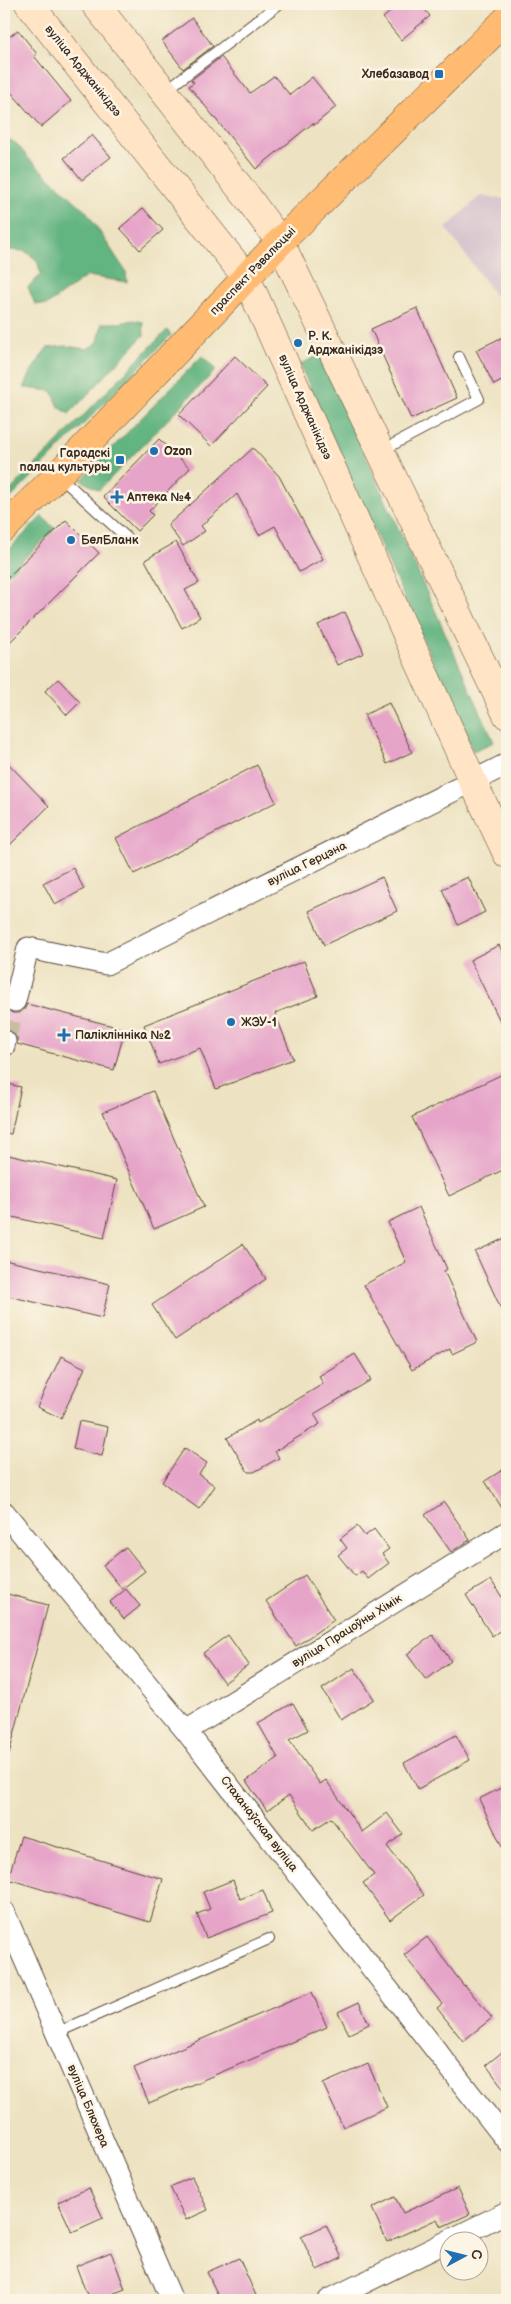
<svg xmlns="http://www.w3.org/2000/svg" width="511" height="2304" viewBox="0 0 511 2304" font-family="'Balsamiq Sans',sans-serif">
  <rect width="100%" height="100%" fill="#fcf5e5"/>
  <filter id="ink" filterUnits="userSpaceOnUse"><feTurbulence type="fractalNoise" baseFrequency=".02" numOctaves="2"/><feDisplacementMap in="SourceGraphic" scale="10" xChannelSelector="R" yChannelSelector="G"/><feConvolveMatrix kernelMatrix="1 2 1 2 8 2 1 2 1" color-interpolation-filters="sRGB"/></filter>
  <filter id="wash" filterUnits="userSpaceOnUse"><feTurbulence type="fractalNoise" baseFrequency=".0096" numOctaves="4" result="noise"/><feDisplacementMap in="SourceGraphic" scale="20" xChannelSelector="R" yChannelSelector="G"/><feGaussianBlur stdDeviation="1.12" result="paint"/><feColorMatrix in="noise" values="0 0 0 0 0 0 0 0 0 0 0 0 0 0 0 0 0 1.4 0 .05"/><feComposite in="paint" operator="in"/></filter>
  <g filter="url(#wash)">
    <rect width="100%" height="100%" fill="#ede2c1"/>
    <path fill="#d1bdcb" d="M480,196l27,3v113l-61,-84z"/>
    <path fill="#62b480" stroke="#4e6f4f" d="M4,136l14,9 10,13 58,53 40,61 1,10 -40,-6 -40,29 -12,-1 -7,-17 13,-12 -4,-15 -12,-9 -21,-1z
      M133,320l10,2 1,13 -75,79 -10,-7 -7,-16 -28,-3 8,-18 15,-22 18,-2 22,3 11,-7 4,-19h19z
      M167,330l4,5 -167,170v-8z
      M320,354l174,388 -21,9 -173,-386z
      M202,356l14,14 -117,120 -18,-10z
      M42,516l13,13 -51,49v-23z"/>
    <g id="blocks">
      <path fill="#e6a4c9" d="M399,4h21l10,12 -29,24 -18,-22z
        M192,18l21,28 -30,23 -21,-28z
        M18,30l19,24 -3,2 37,45 -30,26 -37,-43v-43z
        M221,57l29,36 24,-17 16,19 22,-18 24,30 -22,18 -1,-2 -57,46 -67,-83 5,-4 -3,-2z
        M92,135l19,22 -29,23 -18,-22z
        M143,208l20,22 -23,20 -20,-22z
        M417,308l40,90 -46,21 -40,-90z
        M507,335v43l-13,7 -18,-35z
        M235,356l32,31 -56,59 -32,-31z
        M159,439l31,29 -41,43 4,4 -16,16 -34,-34z
        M253,448l26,28 44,83 -24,13 -24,-46 -16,9 -22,-41 -36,32 4,5 -22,15 -15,-21z
        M66,520l33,33 -95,95v-67z
        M176,542l23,41 -14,7 15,27 -18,11 -37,-68z
        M345,612l19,41 -27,12 -19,-40z
        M58,679l22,23 -13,13 -22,-24z
        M389,703l23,49 -25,12 -23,-49z
        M4,759l45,47 -45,45z
        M257,765l19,37 -142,72 -18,-36z
        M73,868l11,21 -29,16 -12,-22z
        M382,877l15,34 -73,34 -15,-34z
        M468,877l17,35 -27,13 -16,-36z
        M499,945l8,16v74l-37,-75z
        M304,961l14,35 -43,17 18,46 -77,30 -16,-41 -41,16 -15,-39z
        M27,1004l98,25 -11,41 -97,-26v-7l-3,-5 -10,-3v-23l8,7h6l6,-3z
        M507,1072v96l-58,28 -37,-79z
        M4,1083l17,4 -10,47 -7,-1z
        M153,1091l51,116 -50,22 -51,-117z
        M4,1154l113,26 -13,58 -100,-23z
        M419,1207l28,62 -3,2 33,71 -25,12 -2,-5 -38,21 -48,-85 42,-23 -18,-40z
        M507,1237v85l-32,-70z
        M243,1244l23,35 -91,61 -23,-35z
        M4,1260l106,24 -8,34 -98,-23z
        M355,1354l16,26 -57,34 6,10 -45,27 4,7 -25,14h-6l-21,-34 30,-18 1,3 65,-39 -4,-8z
        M61,1356l24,12 -24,50 -24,-11z
        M79,1421l29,6 -6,29 -29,-7z
        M185,1448l22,15 -8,11 16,12 -16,23 -37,-27z
        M507,1467v49l-22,-35z
        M444,1502l26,38 -19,12 -26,-37z
        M357,1526l8,10 9,-7 15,20 -7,5 7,9 -21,16 -6,-8 -7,5 -17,-21 9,-7 -7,-9z
        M126,1547l19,24 -23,18 -19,-24z
        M305,1575l29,45 -38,26 -30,-45z
        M491,1580l16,25v21l-15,10 -26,-41z
        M126,1589l14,17 -16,13 -14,-17z
        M4,1593l44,12 -39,149 -5,-1z
        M228,1635l21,30 -25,18 -21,-30z
        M433,1635l18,26 -25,19 -19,-26z
        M354,1668l20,31 -33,21 -19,-31z
        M293,1703l15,27 -19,10 31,44 6,-4 36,52 25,-19 16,21 -16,12 37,49 -34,25 -27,-37 11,-8 -43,-57 -18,12 -24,-35 -22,16 -21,-30 32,-23 -20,-35z
        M456,1735l14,25 -52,29 -14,-26z
        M507,1785v72l-28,-58z
        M21,1836l142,43 -13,43 -142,-43z
        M233,1880l7,19 23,-9 9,23 -66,25 -9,-24 13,-5 -7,-17z
        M427,1937l37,49 1,-1 27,33 -29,23 -26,-33 5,-4 -38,-49z
        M312,1992l15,35 -178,76 -15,-35z
        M359,2002l10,22 -20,10 -11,-22z
        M507,2048v45l-21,-28z
        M368,2064l19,43 -44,20 -20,-43z
        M192,2177l16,33 -22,10 -16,-33z
        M89,2188l14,30 -31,14 -14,-30z
        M458,2188l12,26 -29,13 -4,-8 -50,23 -15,-34 23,-11 8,16z
        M326,2225l16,33 -25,12 -16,-33z
        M111,2252l14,37 -29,11h-7l-13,-34z
        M239,2258l19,42h-38l-13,-28z"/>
    </g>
  </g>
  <g filter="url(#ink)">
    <use href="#blocks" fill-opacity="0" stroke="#564636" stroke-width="1"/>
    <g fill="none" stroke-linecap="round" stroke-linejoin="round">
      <path stroke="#c9bda0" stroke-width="21" stroke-dasharray="21 11" stroke-linecap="butt" d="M5,1041l10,-40"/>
      <g stroke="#564636" stroke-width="12">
        <path id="lane" d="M165,91l114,-87
          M381,451l98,-52 -20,-42
          M59,476l68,62
          M56,2033l213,-94"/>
      </g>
      <g stroke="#564636" stroke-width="23">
        <path id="street" d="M15,1001l13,-53 78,16 401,-200
          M4,1046l1,-5
          M4,1512l182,219 321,410
          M186,1731l321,-199
          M4,1912l168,388
          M329,2300l178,-88"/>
      </g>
      <g stroke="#564636" stroke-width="29">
        <path id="secondary" d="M29,4l217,273 227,505 34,72
          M95,4l153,194 32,44 227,473"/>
      </g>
      <g stroke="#564636" stroke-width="29">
        <path id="primary" d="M4,528l54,-53 222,-233 227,-223"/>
      </g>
      <use href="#lane" stroke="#fff" stroke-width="10"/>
      <use href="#street" stroke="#fff" stroke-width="21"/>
      <use href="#secondary" stroke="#ffe4c6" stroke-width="28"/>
      <use href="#primary" stroke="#ffbb71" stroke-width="28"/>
    </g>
  </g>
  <g fill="#1f6fb2" stroke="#fcf5e5" stroke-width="2">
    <rect x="434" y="69" width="10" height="10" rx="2.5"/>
    <circle cx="298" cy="343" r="5"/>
    <circle cx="154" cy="451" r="5"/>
    <rect x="115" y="455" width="10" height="10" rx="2.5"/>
    <path d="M114.5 489.5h5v5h5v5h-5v5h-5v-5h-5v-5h5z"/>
    <circle cx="71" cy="540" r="5"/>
    <circle cx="231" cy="1022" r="5"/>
    <path d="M61.5 1027.5h5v5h5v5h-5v5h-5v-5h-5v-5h5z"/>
  </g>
  <g text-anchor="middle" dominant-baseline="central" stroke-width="5" stroke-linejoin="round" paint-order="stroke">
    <g font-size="12" fill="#3b2a1e" stroke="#fcf5e5">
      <text transform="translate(83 71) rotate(51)">вуліца Арджанікідзэ</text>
      <text transform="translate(253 271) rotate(-46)">праспект Рэвалюцыі</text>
      <text transform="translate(305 407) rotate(66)">вуліца Арджанікідзэ</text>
      <text transform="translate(307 864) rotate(-26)">вуліца Герцэна</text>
      <text transform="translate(347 1631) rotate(-32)">вуліца Працоўны Хімік</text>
      <text transform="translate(259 1824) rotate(52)">Стаханаўская вуліца</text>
      <text transform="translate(88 2106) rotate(67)">вуліца Блюхера</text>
    </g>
    <g font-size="12" font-weight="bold" fill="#3b2a1e" stroke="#fcf5e5" text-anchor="start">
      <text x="429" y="74" text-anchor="end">Хлебазавод</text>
      <text x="308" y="336">Р. К.<tspan x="308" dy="14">Арджанікідзэ</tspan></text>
      <text x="164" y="451">Ozon</text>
      <text x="110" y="453" text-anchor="end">Гарадскі<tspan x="110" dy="14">палац культуры</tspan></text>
      <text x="127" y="497">Аптека №4</text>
      <text x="81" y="540">БелБланк</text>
      <text x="241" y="1022">ЖЭУ-1</text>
      <text x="75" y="1035">Паліклінніка №2</text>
    </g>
  </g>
  <rect width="511" height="2304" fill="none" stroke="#fcf5e5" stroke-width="20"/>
  <g transform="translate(464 2256) rotate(83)"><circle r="24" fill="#fcf5e5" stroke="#afa495"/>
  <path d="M0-4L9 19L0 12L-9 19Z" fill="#1f6fb2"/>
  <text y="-8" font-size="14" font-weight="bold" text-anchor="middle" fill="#3b2a1e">С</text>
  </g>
</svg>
